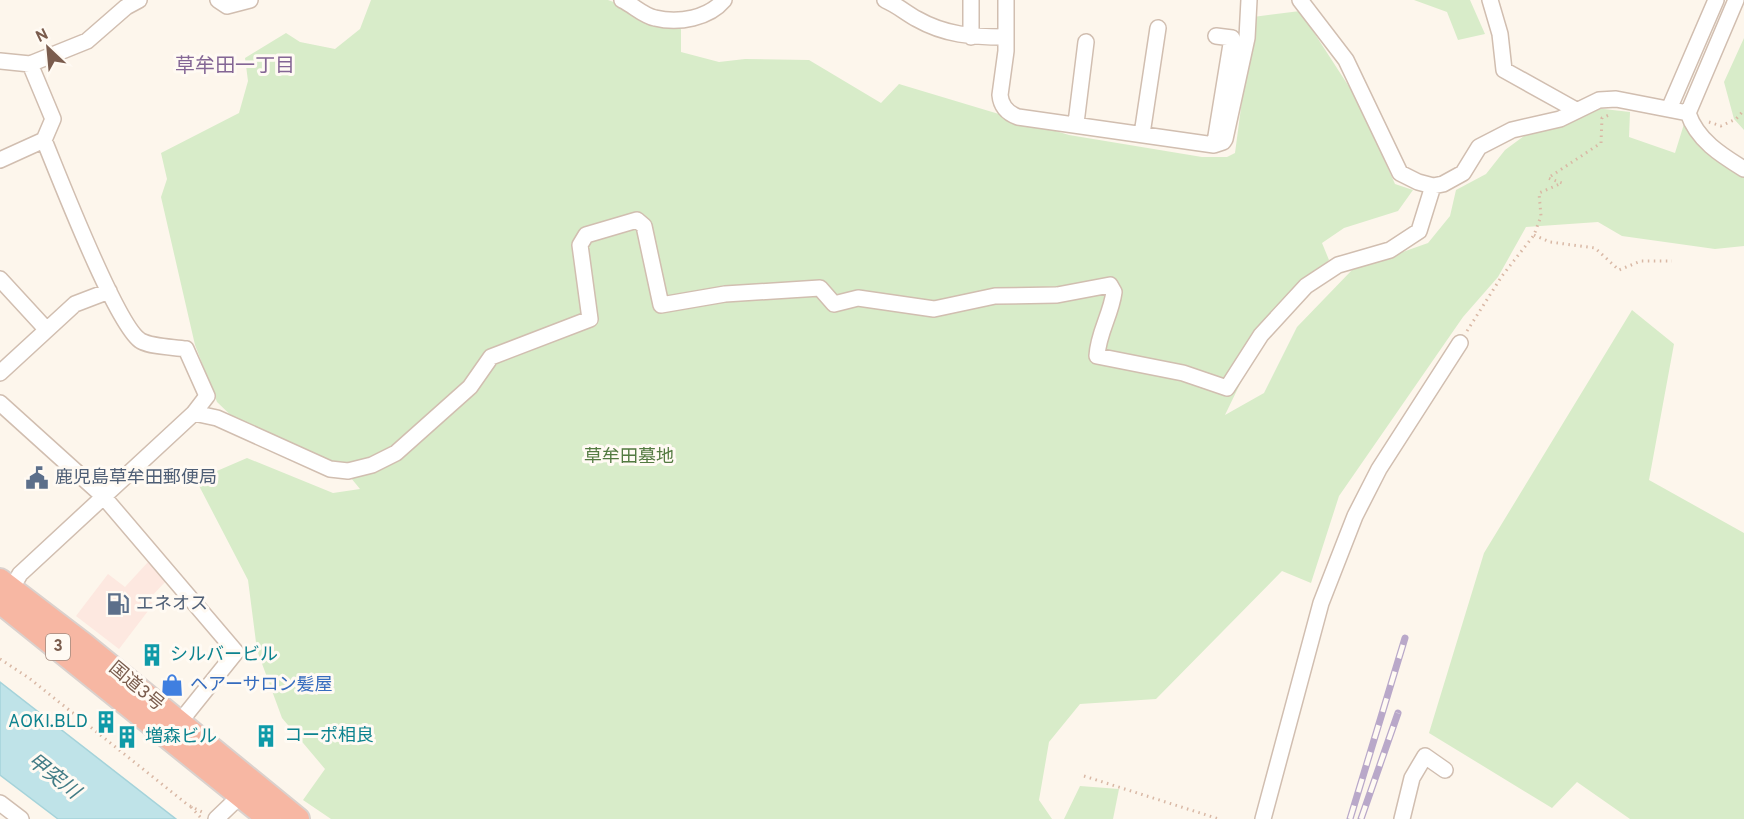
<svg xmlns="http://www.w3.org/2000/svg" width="1744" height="819" viewBox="0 0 1744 819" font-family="Overpass,'Noto Sans JP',sans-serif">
  <rect width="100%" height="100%" fill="#fdf6ec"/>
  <path fill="#fde8e0" d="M149,561l17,20 -17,18 3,3 -1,5 -32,42 -43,-33 32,-42 17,13z"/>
  <path fill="#d8ecc9" d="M371,0h237l11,4 27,19 35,6v23l38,10 26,-3 64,1 72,43 18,-19 170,51 133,22h25l8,-4 18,-136 47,-6 57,88 38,85 18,6 -15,21 -54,17 -22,15 7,17 -52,47 -52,108 39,-22 33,-66 55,-57 76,-27 22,-27 6,-26 30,-16 19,-24 19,-14 71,-28 35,4 -1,25 46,16 9,-29 41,39 19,11v72l-29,3 -93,-13 -24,-14 -72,5 -28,50 -35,40 -124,179 -28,87 -29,-12 -126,128 -76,5 -31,38 -10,58 13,19h-721l-28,-19 22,-31 -43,-51 -25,-68 -9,-70 -52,-100 51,-22 86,35 27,-4 -18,-22 -100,-41 -25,-24 -22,-57 -34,-148 6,-18 -6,-26 78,-40 9,-32 -3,-23 41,-25 14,9 35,7 25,-20z
    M1414,0h56l15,34 -27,6 -11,-28z
    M1744,38v92l-10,-11 -10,-37z
    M1632,310l42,34 -25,136 95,53v286h-114l-53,-37 -25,26 -123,-75 55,-180z
    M1080,786l39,3 -6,30h-49z"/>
  <path fill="#bfe3e8" stroke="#a5d3da" stroke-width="1.5" d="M0,682l176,137h-118l-58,-44z"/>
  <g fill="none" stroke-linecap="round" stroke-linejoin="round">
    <g stroke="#d1beb0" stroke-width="18">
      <path id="minor" d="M218,0l9,6 23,-6
        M622,0c11,5 22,16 33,18 24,6 54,0 69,-18
        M885,0c12,5 21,13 32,19 28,16 56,18 87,18
        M1006,0v51l-6,44c1,11 7,18 18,22l196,28 9,-3 2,-3 22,-101 2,-38
        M1300,0l46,60 54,113 18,9 15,4 10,-2 20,-11 16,-26 33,-17 48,-11 39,-19 17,-1 72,14
        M1490,0l10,34 4,36 72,40
        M971,37v-37
        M0,61l30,3 57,-23 39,-34 13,-7
        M1669,109l47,-109
        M1688,113l48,-113
        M1688,113c9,27 33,42 56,56
        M1076,123l10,-81
        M1142,134l16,-106
        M1215,142l17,-104 -16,-2
        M0,160l44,-20
        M0,279l46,50
        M0,373l75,-69 34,-13
        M0,403l103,93 133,156 -57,71
        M194,413l23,5 113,51 18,2 24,-6 24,-12 74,-66 21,-30 99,-38 -10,-74 6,-10 51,-15 7,6 17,79 64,-11 95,-6 14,16 24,-6 76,11 61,-13 62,-1 53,-10 4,7c-3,23 -16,41 -17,64l86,17 44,15 34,-53 45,-49 32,-21 52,-15 29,-19 14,-45
        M8,595l12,-21 174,-161 13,-17 -21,-47c-13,-2 -34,-2 -45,-8 -24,-14 -83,-167 -97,-201l9,-21 -23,-55
        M0,803l21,16
        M216,819l24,-23
        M1263,819l58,-216 34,-87 24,-47 81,-126
        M1402,819l10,-41 13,-22 20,14"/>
    </g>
    <g stroke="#dad1cd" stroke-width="26">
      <path id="highway" d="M0,580l85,65 213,174
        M0,602l269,217"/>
    </g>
    <path stroke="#d9b8a5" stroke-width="3" stroke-dasharray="1.5 4.5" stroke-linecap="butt" d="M1709,122l12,4 15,-7 8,-9
      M1534,235l16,7 45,6 24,22 22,-9h31
      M1467,331l35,-55 32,-41 7,-19 -2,-23 23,-10 -14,-5 53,-35 1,-25 7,-3
      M0,659l29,19 159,127 16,8
      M1084,776l135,43
      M191,807l10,11"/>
    <use href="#minor" stroke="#fff" stroke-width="15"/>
    <use href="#highway" stroke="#f7b7a3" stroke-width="22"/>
    <g stroke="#b9a8c9" stroke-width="7">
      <path id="rail" d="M1350,819l55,-181
        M1361,819l37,-106"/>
    </g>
    <use href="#rail" stroke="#fffaf3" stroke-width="4.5" stroke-dasharray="14" stroke-linecap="butt"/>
  </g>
  <defs>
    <g id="civic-bare" transform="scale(1.8)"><path d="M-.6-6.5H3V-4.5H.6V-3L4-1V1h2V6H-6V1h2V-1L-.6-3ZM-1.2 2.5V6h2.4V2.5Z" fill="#5c6f8a" stroke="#fffaf3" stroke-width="2.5" paint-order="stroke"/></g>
    <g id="fuel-bare" transform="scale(1.8)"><path d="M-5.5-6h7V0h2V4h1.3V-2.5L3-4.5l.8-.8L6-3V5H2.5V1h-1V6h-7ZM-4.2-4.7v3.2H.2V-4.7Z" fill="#5c6f8a" stroke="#fffaf3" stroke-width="2.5" paint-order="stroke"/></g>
    <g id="building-bare" transform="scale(1.8)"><path d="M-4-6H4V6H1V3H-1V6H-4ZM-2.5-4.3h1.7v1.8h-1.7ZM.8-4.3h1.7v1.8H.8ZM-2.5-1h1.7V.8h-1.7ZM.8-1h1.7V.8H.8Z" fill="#0f9aa8" stroke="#fffaf3" stroke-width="2.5" paint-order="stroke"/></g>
    <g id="shop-bare" transform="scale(1.8)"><path d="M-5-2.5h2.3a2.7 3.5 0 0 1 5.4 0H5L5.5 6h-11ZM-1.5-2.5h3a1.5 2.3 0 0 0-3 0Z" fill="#3f7fe0" stroke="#fffaf3" stroke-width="2.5" paint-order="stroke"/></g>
  </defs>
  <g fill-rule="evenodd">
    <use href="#civic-bare" x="37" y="478"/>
    <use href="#fuel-bare" x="118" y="604"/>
    <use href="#building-bare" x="152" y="655"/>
    <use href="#shop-bare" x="172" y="685"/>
    <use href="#building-bare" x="106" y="722"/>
    <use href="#building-bare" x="266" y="736"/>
    <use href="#building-bare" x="127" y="737"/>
  </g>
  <g text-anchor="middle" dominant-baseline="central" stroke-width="6" stroke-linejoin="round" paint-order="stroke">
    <rect fill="#fffaf3" stroke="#a28b7f" stroke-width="1.5" x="46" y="634" width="24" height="26" rx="4.5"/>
    <g font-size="16" font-weight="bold" fill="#7a5c4d">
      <text x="58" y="647">3</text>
    </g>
    <g font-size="18" fill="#537a41" stroke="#fffaf3">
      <text x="629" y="457">草牟田墓地</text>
    </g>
    <g font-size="18" fill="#4e5e75" stroke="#fffaf3" text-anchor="start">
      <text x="55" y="478">鹿児島草牟田郵便局</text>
      <text x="136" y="604">エネオス</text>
    </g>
    <g font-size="18" fill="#0d838f" stroke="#fffaf3" text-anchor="start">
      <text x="170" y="655">シルバービル</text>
      <text x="88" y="722" text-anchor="end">AOKI.BLD</text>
      <text x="284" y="736">コーポ相良</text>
      <text x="145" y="737">増森ビル</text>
    </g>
    <g font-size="18" fill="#366cbe" stroke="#fffaf3" text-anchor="start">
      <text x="190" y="685">ヘアーサロン髪屋</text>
    </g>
    <g font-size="18" fill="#7a5c4d" stroke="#fffaf3">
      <text transform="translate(136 687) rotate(40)">国道3号</text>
    </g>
    <g font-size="20" fill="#846695" stroke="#fffaf3">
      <text x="235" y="67">草牟田一丁目</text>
    </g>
    <g font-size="20" font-style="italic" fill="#437c86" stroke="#fffaf3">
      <text transform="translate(53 777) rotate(38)">甲突川</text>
    </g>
  </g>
  <g transform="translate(48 48) rotate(334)" stroke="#fffaf3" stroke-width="4.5" paint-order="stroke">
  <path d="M0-4.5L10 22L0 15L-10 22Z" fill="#7a5c4d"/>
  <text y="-9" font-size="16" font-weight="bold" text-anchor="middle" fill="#7a5c4d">N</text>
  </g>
</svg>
